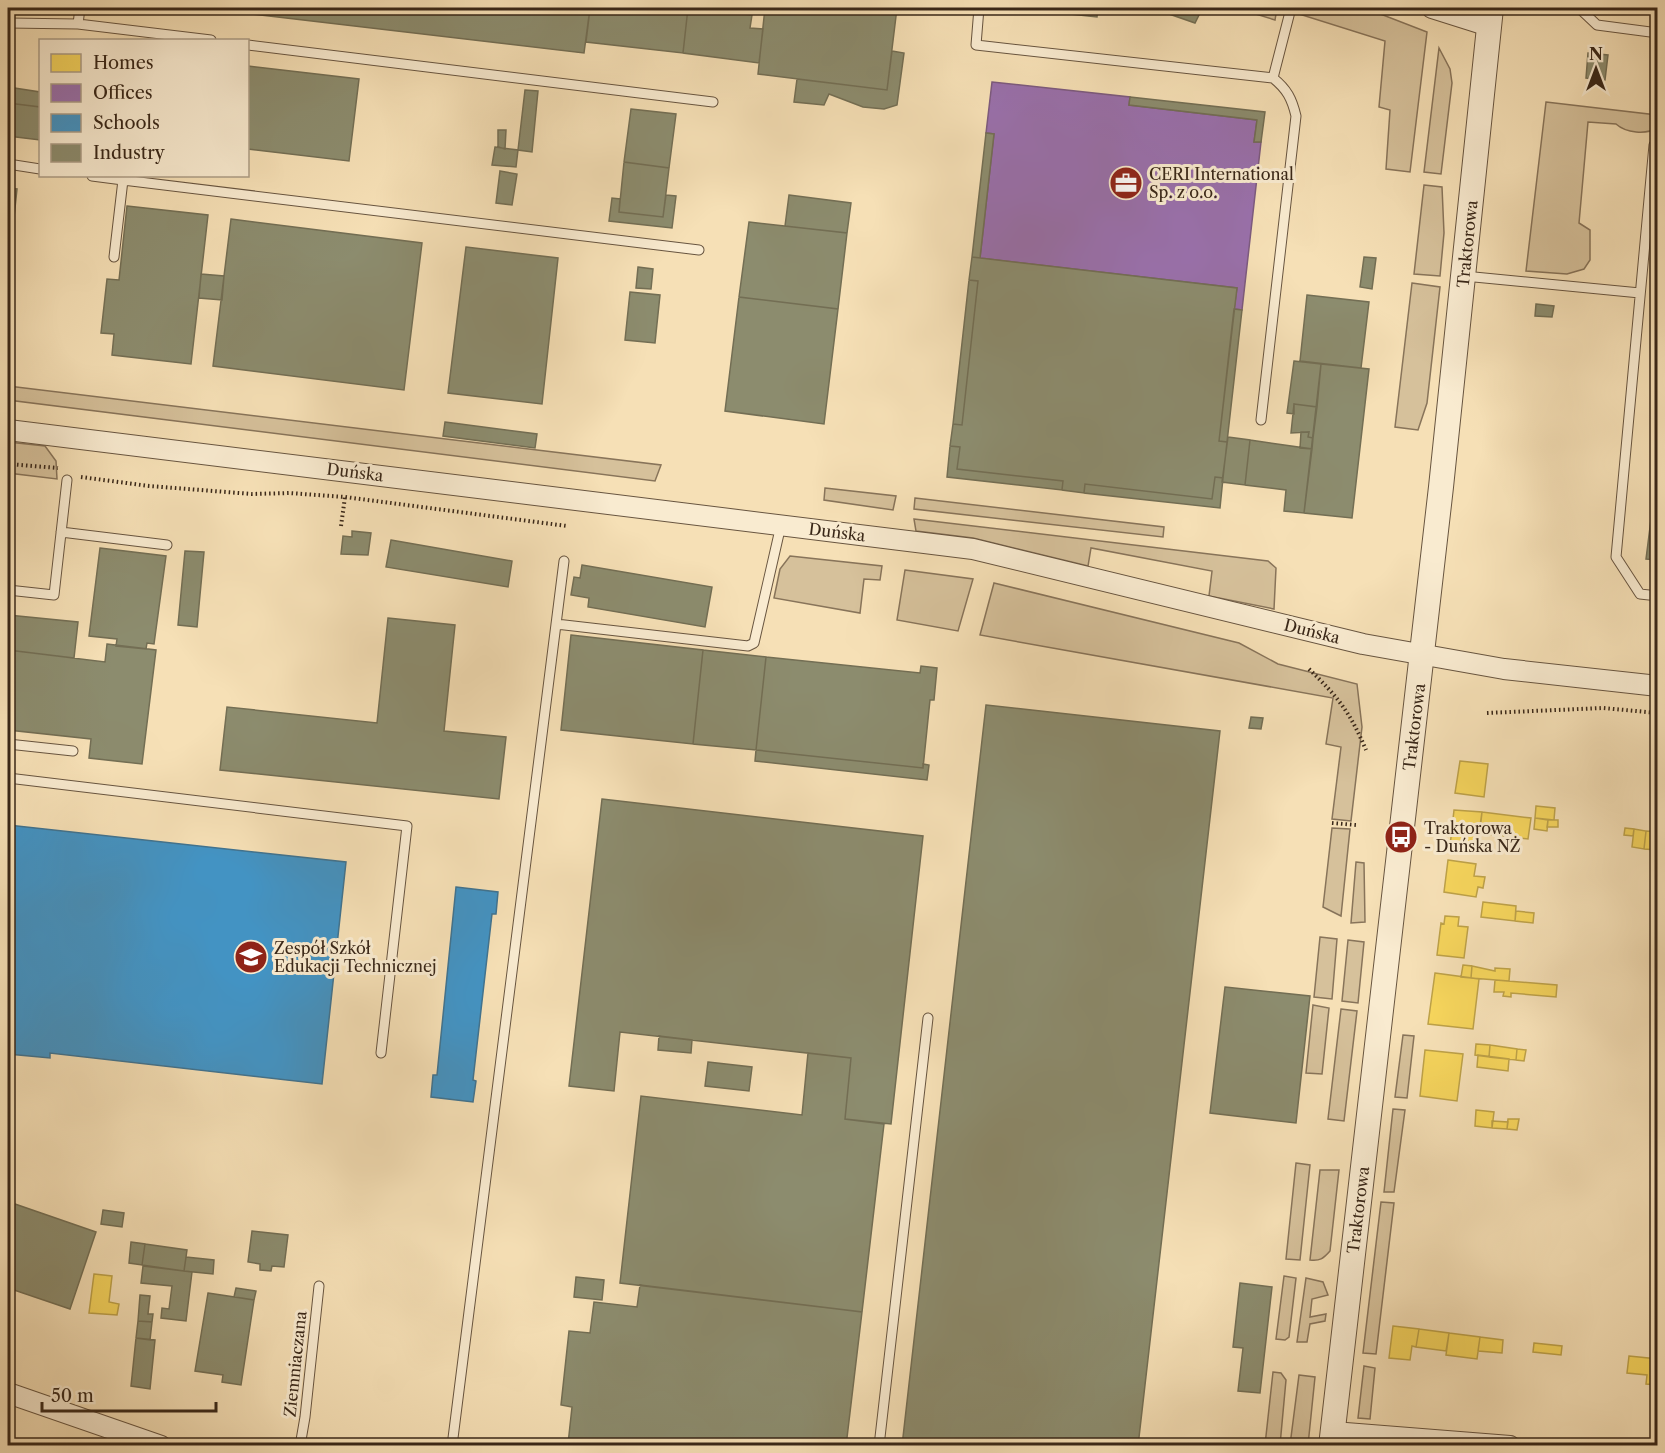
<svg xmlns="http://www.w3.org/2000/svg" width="1665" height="1453" viewBox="0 0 1665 1453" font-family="'Libre Caslon Text',serif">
  <rect width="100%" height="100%" fill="#f6e0b6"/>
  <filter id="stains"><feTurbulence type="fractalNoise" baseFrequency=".00333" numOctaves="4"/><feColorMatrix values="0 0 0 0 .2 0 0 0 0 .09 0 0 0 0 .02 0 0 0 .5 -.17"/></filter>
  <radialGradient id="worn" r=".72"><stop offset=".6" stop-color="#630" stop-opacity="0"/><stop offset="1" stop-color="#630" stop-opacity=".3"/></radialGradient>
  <path fill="#d6c19b" stroke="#88745a" stroke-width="1.5" d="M1236,8h41l-2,12z
    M1300,8h65l62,24 -17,140 -24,-3 4,-59 -11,-3 6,-66 -86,-27z
    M1439,48l11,21 2,14 -11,91 -17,-2z
    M1546,102l111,13v13c-11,7 -31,5 -41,-4l-28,-2 -9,101 11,7v30l-6,9 -17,5 -41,-3z
    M1424,185l18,2 2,46 -4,43 -26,-2z
    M1412,283l28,4 -13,116 -9,27 -23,-3z
    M8,386l653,79 -6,16 -647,-81z
    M8,442l37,4 11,15 1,18 -49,-6z
    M825,488l71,8 -3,14 -69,-10z
    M915,498l249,29 -1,10 -249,-28z
    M914,519l354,42 8,7 -2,41 -65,-13 3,-25 -121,-23 -3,18 -115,-28 -57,-7z
    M790,556l92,10 -2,14 -16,-1 -4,34 -86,-15 6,-29z
    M905,570l68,9 -15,52 -61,-11z
    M994,583l245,60 39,21 79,20 5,43 -11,94 -19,-2 9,-72 -15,-3 7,-46 -353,-63z
    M1332,828l18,1 -9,87 -18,-9z
    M1356,862l8,1 1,59 -14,1z
    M1320,937l17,2 -5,60 -18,-2z
    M1348,940l16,2 -6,61 -16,-2z
    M1313,1005l16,3 -7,66 -16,-1z
    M1341,1009l16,2 -13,110 -16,-2z
    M1403,1035l11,1 -7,62 -12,-1z
    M1393,1109l12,1 -11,82h-10z
    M1296,1163l14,2 -10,95 -14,-1z
    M1320,1170h19l-9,81c-7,8 -10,10 -20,9z
    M1381,1202l13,1 -18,151 -13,-1z
    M1284,1276l12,2 -7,59 -4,3 -9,-1z
    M1306,1278l17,4 5,13 -16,4 -2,18 16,-3 -1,7 -15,3 -3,18h-10z
    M1364,1366l11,2 -5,51 -12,-1z
    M1273,1372l8,1 5,7 -6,65h-15z
    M1299,1375l16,2 -7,68h-18z"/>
  <path fill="#f6d55c" stroke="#bda148" stroke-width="1.5" d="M1460,761l28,3 -4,33 -29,-4z
    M1536,806l19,2 -1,12 -19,-2z
    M1454,810l28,2 -4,37 -28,-3z
    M1482,812l49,6 -3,21 -49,-6z
    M1535,818l13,2 -1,11 -13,-2z
    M1548,820h10v7h-11z
    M1625,828l9,1 -1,7 -9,-1z
    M1634,829l12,2 -2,18 -12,-2z
    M1646,831l12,1v18l-14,-1z
    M1448,860l28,4 -2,12 11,1 -2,11 -5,-1 -2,10 -32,-5z
    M1483,902l33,4 -1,15 -34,-4z
    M1516,911l18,2 -1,10 -18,-2z
    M1445,916l14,1 -1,9 10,1 -4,31 -27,-3 4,-32 3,1z
    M1463,965l9,1 -1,12 -10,-1z
    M1472,966l23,5v-3l15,1 -1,12 -38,-3z
    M1435,973l44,6 -6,50 -45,-5z
    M1495,980l62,5 -1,12 -45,-4v4l-8,-1 1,-4h-10z
    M1476,1044l14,1 -1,12 -14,-2z
    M1490,1045l27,4 -1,11 -27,-3z
    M1517,1049l9,1 -2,11 -8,-1z
    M1425,1050l38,4 -6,47 -37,-5z
    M1478,1055l31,4 -1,12 -31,-4z
    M1476,1110l18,2 -2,16 -17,-2z
    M1508,1119h11l-2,11 -10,-1z
    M1492,1121l16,1 -1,7 -15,-1z
    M94,1274l18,2 -3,26 10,2 -2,11 -28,-2z
    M1393,1326l26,3 -3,18 -4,-1 -2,14 -21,-2z
    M1419,1329l30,4 -3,18 -30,-4z
    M1449,1333l31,4 -3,22 -31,-4z
    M1480,1337l23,3 -1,13 -24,-2z
    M1534,1343l28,3 -1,9 -28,-3z
    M1629,1356l29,3 -1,26 -11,-1 1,-9 -20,-2z"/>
  <path fill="#9970ab" stroke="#7c5a7f" stroke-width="1.5" d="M992,82l138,15 -1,8 128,15 -3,22h7l-19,168 -8,-1 3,-21 -257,-30 14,-124 -8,-1z"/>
  <path fill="#4393c3" stroke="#407390" stroke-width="1.5" d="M8,825l338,37 -24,222 -272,-31v5l-42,-4z
    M456,887l42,5 -2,22h-4l-19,166 3,1 -3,21 -42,-5 2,-22h4z"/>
  <path fill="#8c8c6e" stroke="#736e54" stroke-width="1.5" d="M201,8h389l-6,45z
    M604,8h84l-5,45 -97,-11 4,-33 13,2z
    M688,8l64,7 -2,13 13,1 -4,34 -76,-10z
    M765,8h132l-10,82 -129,-16z
    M1013,8h85l-1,9z
    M1171,8h9l20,5 -5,10 -26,-9z
    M892,51l12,2 -7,52 -13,4 -21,-2 -34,-13 -5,11 -30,-3 3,-23 90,11z
    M1588,53l20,2 -3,25 -19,-2z
    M248,66l111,13 -10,82 -101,-12z
    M8,87l32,5v15l-32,-4z
    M525,90l13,1 -6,61 -14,-2z
    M1130,97l135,15 -4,30h-7l3,-22 -128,-15z
    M8,103l32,4v33l-32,-4z
    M631,109l45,5 -7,54 -45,-6z
    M498,130h8l-1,19 -7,-2z
    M986,133l8,1 -14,124 -8,-1z
    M495,147l23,3 -2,17 -24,-2z
    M624,162l45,6 -6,49 -44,-5z
    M500,171l17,3 -5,31 -16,-2z
    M8,188l9,1 -9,84z
    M666,195l10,1 -4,32 -63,-7 3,-23 8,1 -1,13 44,5z
    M789,195l62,8 -4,30 -62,-7z
    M127,206l81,9 -17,149 -79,-9 2,-21 -13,-1 6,-54 12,1z
    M231,219l191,24 -18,147 -191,-24z
    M749,222l98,11 -9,76 -99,-12z
    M466,247l92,11 -16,146 -94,-11z
    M972,257l265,31 -18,153 8,1 -4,36 -8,-1 -3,22 -127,-15 -1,9 -22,-3 1,-9 -106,-12 3,-22 -10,-1 3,-22 9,1 16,-144 -9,-1z
    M1364,257l12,1 -4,31 -12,-2z
    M638,267l15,2 -2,20 -15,-1z
    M201,274l23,2 -2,24 -23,-2z
    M969,280l9,1 -16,144 -9,-1z
    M630,292l30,3 -5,48 -30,-3z
    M1307,295l62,7 -8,66 -61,-7z
    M739,297l99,12 -14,115 -99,-13z
    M1536,304l18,2 -2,11 -17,-1z
    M1234,309l8,1 -15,132 -8,-1z
    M1294,361l27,3 -4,43 -23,-3v10l-7,-1z
    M1321,364l48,5 -17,149 -48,-5z
    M1294,404l23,3 -4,31 -5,-1 1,-5 -18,1z
    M445,422l92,12 -2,14 -92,-12z
    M1301,432h8l-1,5 5,1 -1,11 -12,-1z
    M1228,437l22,3 -5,45 -23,-3z
    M1250,440l62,9 -8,64 -20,-2 2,-21 -41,-5z
    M950,446l10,1 -3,22 106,12 -1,9 -115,-13z
    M1658,464v96l-12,-1z
    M1215,477l8,1 -3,30 -136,-15 1,-9 127,15z
    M352,531l19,2 -3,22 -27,-1 2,-18 9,1z
    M391,540l121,21 -4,26 -122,-20z
    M100,548l66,8 -12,88 -7,-1 -1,6 -30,-3 1,-7 -28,-3z
    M185,551l19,1 -7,75 -19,-2z
    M582,565l130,22 -7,40 -117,-20 1,-9 -18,-3 3,-18 6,1z
    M8,615l70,7 -4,36 -66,-8z
    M388,618l67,7 -11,106 62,6 -7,62 -279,-29 7,-63 150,16z
    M571,635l132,15 -10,94 -132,-14z
    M107,644l49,6 -14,114 -53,-6 2,-19 -83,-9v-80l97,12z
    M703,650l63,7 -10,93 -63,-6z
    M766,657l154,16 1,-7 16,2 -3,32h-4l-7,68 -167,-18z
    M986,705l234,26 -82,715h-236z
    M1251,717l12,1 -2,11 -12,-1z
    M756,750l167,18v-4l6,1 -2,15 -172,-19z
    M602,799l321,37 -32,288 -46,-5 6,-61 -231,-26 -6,59 -45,-5z
    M1225,987l85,9 -14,127 -86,-10z
    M659,1036l33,4 -1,13 -33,-3z
    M808,1053l43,5 -6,61 39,5 -22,188 -242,-29 21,-187 161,19z
    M708,1062l44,5 -3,24 -44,-5z
    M15,1204l81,28 -26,77 -62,-21v-63z
    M103,1210l21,3 -2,14 -21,-3z
    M252,1231l36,4 -4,32 -12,-1 -1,5 -11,-1v-6l-12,-2z
    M131,1242l14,2 -3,21 -13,-2z
    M145,1244l42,6 -3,21 -42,-6z
    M186,1257l28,3 -1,14 -29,-3z
    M143,1266l49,6 -6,49 -25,-3 1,-10 7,1 3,-23 -31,-3z
    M576,1277l28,3 -2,20 -28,-3z
    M1240,1283l32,4 -12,106 -22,-2 5,-43 -10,-1z
    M640,1285l222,27 -16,134h-321l1,-7 42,5 4,-37 -11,-2 8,-74 21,2 4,-31 43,5z
    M236,1288l20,3 -2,9 -20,-3z
    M208,1293l46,7 -13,85 -19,-3 1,-7 -28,-4z
    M140,1295l10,1 -2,18h5l-1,8 -14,-1z
    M138,1321l14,1 -2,18 -14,-2z
    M136,1338l19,2 -5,49 -19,-3z"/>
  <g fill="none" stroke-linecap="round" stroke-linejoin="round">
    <g stroke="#685540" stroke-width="11">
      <path id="service" d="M80,8l-2,16 133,16
        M979,8l-3,37 297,33 18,-70
        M1579,8l18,17 61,8
        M8,23l70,1
        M248,45l465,57
        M1654,145l-38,412 24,37 18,2
        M8,164l32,5
        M92,176l31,4
        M114,257l9,-77 576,70
        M1464,276l176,17
        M1261,420l35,-304c-4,-17 -9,-27 -23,-38
        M61,532l106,13
        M8,590l46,5 13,-115
        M556,624l192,22 6,-3 27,-118
        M8,744l65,7
        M8,778l399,48 -26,227
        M300,1446l5,-29 14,-131
        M452,1446l112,-885
        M879,1446l49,-428"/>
    </g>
    <g stroke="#685540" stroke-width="22">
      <path id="minor" d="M1432,8l57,18
        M8,430l965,119 390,95 141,25 154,17
        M8,1393l153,53
        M1333,1432l177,14"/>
    </g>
    <g stroke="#685540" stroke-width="26">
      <path id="tertiary" d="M1331,1446l110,-959 50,-479"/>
    </g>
    <path stroke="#392718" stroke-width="4" stroke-dasharray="1.5 3" stroke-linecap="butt" d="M8,464l50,4
      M81,477l68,9 103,8 37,-1 56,4 222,29
      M341,526l4,-29
      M1309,669c29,28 41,43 57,81
      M1487,713l116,-5 55,5
      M1332,823l24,2"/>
    <use href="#service" stroke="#f9ebd0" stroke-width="9"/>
    <use href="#minor" stroke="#f9ebd0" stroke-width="20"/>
    <use href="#tertiary" stroke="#f9ebd0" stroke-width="24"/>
  </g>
  <defs>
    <g id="office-disc" transform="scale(1.725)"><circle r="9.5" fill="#8f2418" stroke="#f9ebd0"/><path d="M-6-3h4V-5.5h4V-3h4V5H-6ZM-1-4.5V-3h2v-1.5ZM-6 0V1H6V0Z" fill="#fff"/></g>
    <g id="bus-disc" transform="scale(1.725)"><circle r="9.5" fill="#8f2418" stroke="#f9ebd0"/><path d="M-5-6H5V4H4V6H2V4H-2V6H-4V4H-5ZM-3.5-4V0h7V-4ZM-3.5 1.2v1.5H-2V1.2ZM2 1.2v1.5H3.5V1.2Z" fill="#fff"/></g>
    <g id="school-disc" transform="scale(1.725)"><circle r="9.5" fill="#8f2418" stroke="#f9ebd0"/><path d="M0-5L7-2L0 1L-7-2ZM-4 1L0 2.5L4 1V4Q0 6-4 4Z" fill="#fff"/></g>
  </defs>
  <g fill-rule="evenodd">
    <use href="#office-disc" x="1126" y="183"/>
    <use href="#bus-disc" x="1401" y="837"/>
    <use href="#school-disc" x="251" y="957"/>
  </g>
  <g text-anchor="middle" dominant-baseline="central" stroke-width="6" stroke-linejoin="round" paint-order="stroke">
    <g font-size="16" fill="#392718" stroke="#f9ebd0" text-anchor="start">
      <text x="1149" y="174">CERI International<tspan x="1149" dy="18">Sp. z o.o.</tspan></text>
      <text x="1424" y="828">Traktorowa<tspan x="1424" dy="18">- Duńska NŻ</tspan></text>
      <text x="274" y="948">Zespół Szkół<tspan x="274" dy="18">Edukacji Technicznej</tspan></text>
    </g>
    <g font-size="16" fill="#392718" stroke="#f9ebd0">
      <text transform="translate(1467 244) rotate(-84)">Traktorowa</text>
      <text transform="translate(355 472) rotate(7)">Duńska</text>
      <text transform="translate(837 532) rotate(7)">Duńska</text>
      <text transform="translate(1312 631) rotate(14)">Duńska</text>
      <text transform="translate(1414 727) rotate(-83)">Traktorowa</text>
      <text transform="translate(1358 1210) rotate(-83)">Traktorowa</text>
      <text transform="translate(295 1364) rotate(-84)">Ziemniaczana</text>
    </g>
  </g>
  <rect width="1665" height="1453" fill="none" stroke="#f6e0b6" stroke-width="30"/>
  <rect x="9" y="9" width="1647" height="1435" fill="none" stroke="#392718" stroke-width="3"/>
  <rect x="15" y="15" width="1635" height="1423" fill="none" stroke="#392718" stroke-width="1.5"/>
  <rect x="39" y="39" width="210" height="138" fill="#f9ebd0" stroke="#ac9d86" stroke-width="1.5"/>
  <rect x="51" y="54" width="30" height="18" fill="#f6d55c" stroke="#ac9d86" stroke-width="1.5"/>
  <text x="93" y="69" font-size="18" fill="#392718">Homes</text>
  <rect x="51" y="84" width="30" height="18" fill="#9970ab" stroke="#ac9d86" stroke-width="1.5"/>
  <text x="93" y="99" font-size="18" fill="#392718">Offices</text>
  <rect x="51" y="114" width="30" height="18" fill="#4393c3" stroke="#ac9d86" stroke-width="1.5"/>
  <text x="93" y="129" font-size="18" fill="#392718">Schools</text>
  <rect x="51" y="144" width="30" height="18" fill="#8c8c6e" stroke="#ac9d86" stroke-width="1.5"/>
  <text x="93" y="159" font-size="18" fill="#392718">Industry</text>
  <g transform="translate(1596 69)" stroke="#f9ebd0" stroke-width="4.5" paint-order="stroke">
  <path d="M0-4.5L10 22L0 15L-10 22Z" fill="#392718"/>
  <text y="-9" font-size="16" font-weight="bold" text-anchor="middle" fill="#392718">N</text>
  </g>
  <path d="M42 1402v9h174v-9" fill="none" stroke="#392718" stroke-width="3"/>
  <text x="51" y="1402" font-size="18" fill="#392718" stroke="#f9ebd0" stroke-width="4.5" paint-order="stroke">50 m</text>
  <rect width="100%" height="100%" filter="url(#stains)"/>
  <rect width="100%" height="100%" fill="url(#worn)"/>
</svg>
